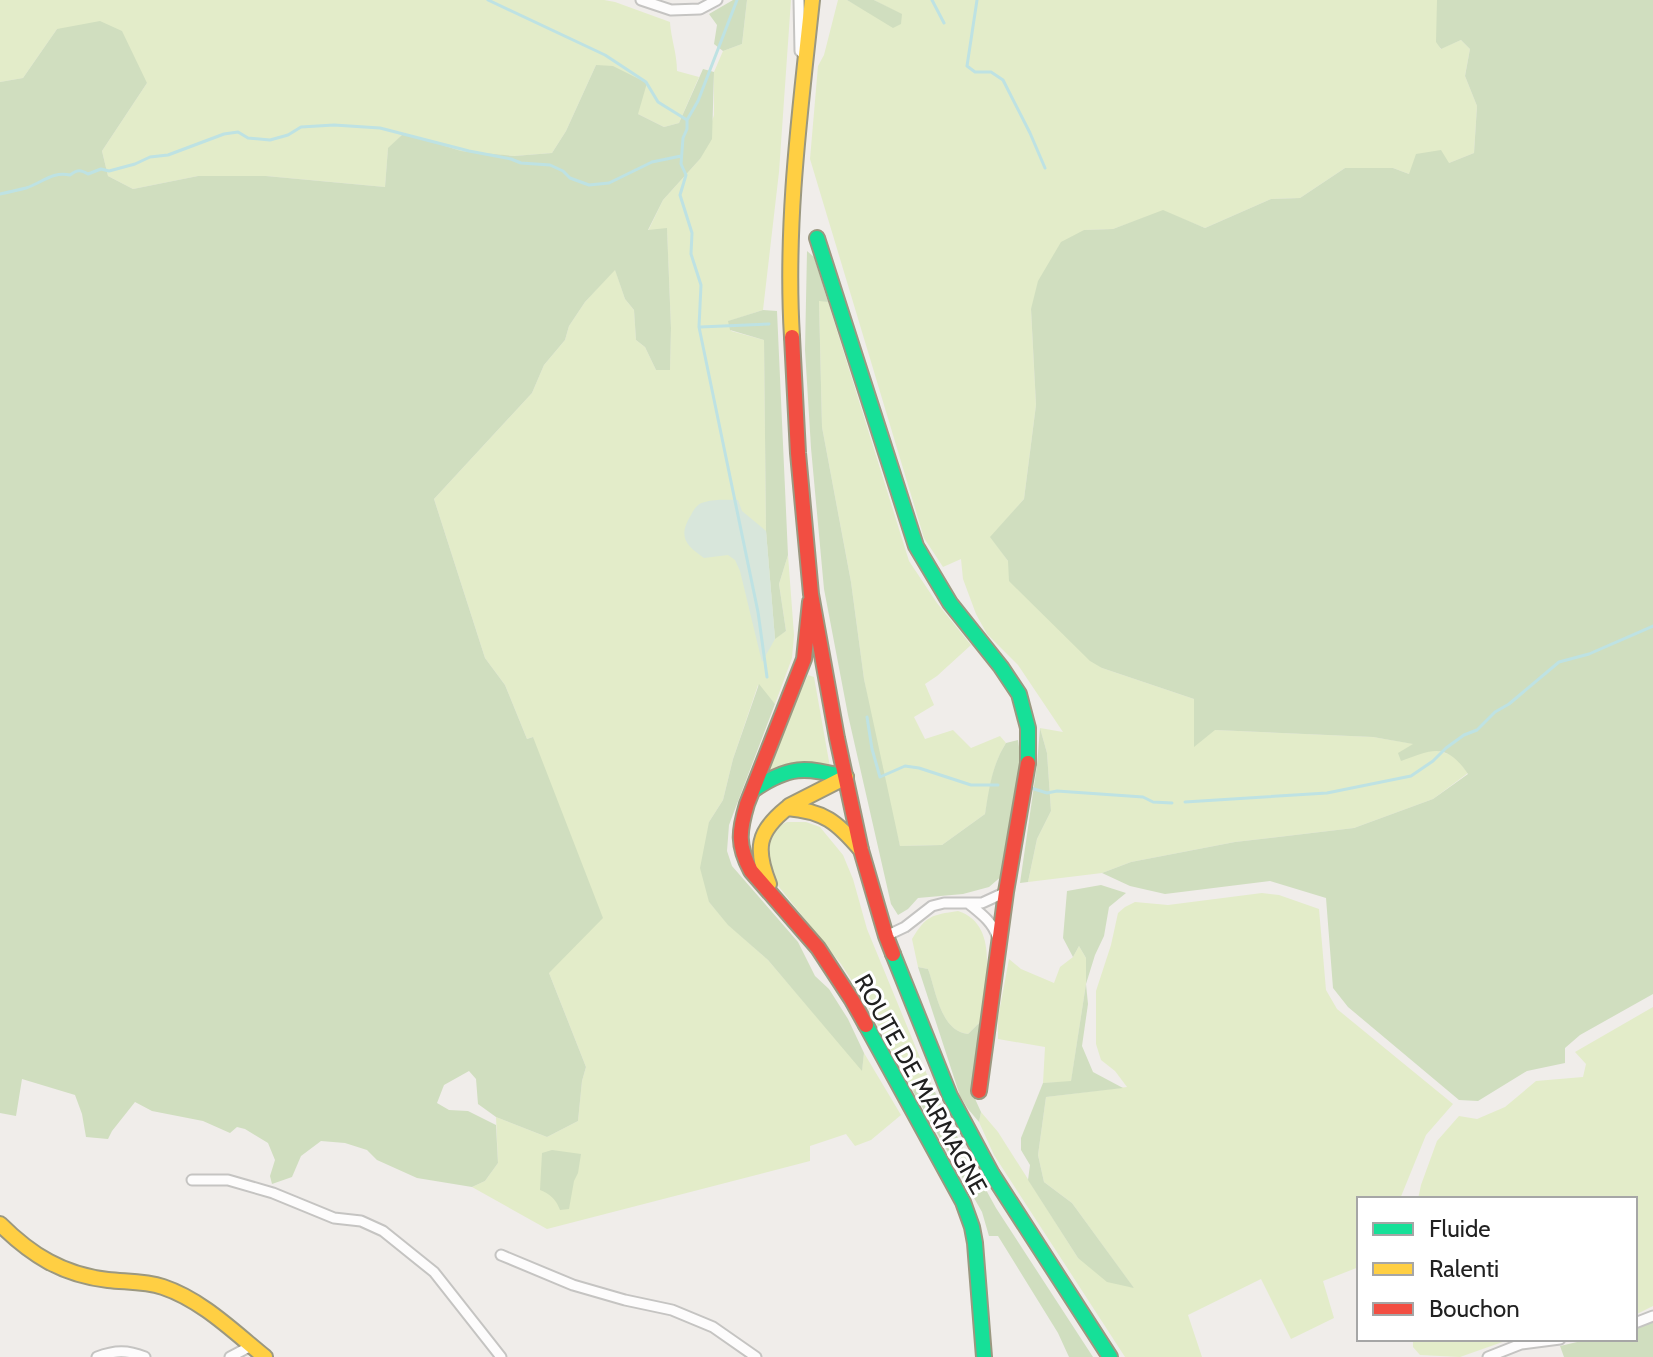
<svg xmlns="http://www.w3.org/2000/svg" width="1653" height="1357" viewBox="0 0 1653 1357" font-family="Cabin,sans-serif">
  <rect width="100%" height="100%" fill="#f0edea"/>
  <path fill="#e3ecc9" d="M0,0h604l11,2 55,20c1,17 7,31 7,49l22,6 -20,46 -15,4 -26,-13 -42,-49 -30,66 -14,22 -38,3 -54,-5 -56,-18 -16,16 -3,38 -119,-11h-68l-65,13 -25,-13 -6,-25 45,-68 -90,-54 -34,49 -23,4z
    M747,0h44l-12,172 -16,138 -34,11 2,10 33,9 2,191 9,107 11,-7 -7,-47 9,-29 6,80 -2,23 -17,46 -17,-19 -25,74 -10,41 -14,22v80l20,23 39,35 94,109 2,-16 37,62 -30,25 -16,6 -9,-12 -36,12v15l-263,68 -75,-42 13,-6 13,-18 -2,-46 51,20 31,-16 4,-40 4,-14 -37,-94 -16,-236 -6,2 -22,-54 -20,-27 -51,-159 98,-106 12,-28 21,-25 4,-14 16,-24 30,-33 10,30 9,11 2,30 9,7 11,23 14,-1 1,-41 -4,-99 -19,2 15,-31 37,-41 14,-44v-43l9,-21 19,-7z
    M838,0h9l18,10 37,5 -28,-15h563l3,49 21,-9 9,9 -5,27 12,30 -3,47 -25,10 -40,11 -16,-6h-48l-45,30 -29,1 -66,29 -42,-17 -50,18 -29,1 -53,79 5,96 -12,94 -33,38 17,24 94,107 92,31 21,31 158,7 42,7 40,12 13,17 -35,26 -79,29 -119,14 -104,20 -29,11 -74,9 9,-43 14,-28 -4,-58 -7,-25 23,4 -45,-67 -31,-31 -11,-20 -13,-35 -2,-20 -18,8 -19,-29 -114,-379 8,-93 6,-11z
    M819,300l9,2 81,259 28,42 34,42 -34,31 -12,8 9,21 -20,12 11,22 28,-9 18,18 29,-12 6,7c-14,22 -16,46 -21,71l-43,31 -42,1 -18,-71 -18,-96 -13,-97 -29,-155z
    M808,675l6,2 16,90c-30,-5 -38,-7 -66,7z
    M787,822h19l14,5 23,28 10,24 14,50 63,153 -17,9 -49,-92 -23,-35 -70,-87c-5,-14 -7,-35 4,-47 3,-4 8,-6 12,-8z
    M1262,893l17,2 40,14 7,81 11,19 116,95 -27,31 -26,64h-41v68l-36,14 11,37 -43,21 -30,-60 -73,36 14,42h-77l-131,-202 -15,-33 2,-10 17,20 80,126 55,29 -61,-84 -28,-21 -6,-27 8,-58 81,-10 -12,-16 -14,-11 -5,-16v-53l15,-46 7,-32 7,-6 10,-5 33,3z
    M958,911c44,14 26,76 22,111l-12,12c-28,-3 -32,-43 -40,-65l-10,-2 -6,-28c14,-23 19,-24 46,-28z
    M1079,946l7,12v26l-15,98 -28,1 2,-36 -47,-8v-21l11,-59 12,10 33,14 6,-16 13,-10z
    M1653,1007v299l-18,9v-116h-217l3,-14 16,-44 22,-25 18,3 28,-12 31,-26 47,-4 3,-13 -11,-12z
    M1413,1339h98l-51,18 -40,-2 -7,-8z"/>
  <path fill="#d0debf" d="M733,0h14l-5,44 -19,7 -9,-7 3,-19 -8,-11z
    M847,0h27l28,14 -1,10 -8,4z
    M1437,0h216v994l-73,41 -15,13v15l-38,8 -49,30 -19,-1 -111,-93 -15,-19 -7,-90 -56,-17 -105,13 -35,-8 -28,-13 29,-11 104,-20 119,-14 79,-29 35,-25c-22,-32 -35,-25 -67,-13l-3,-8 15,-9 -40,-7 -158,-7 -21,17v-48l-92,-31 -12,-7 -81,-80 -1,-20 -18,-24 34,-38 12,-94 -5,-96 7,-28 23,-39 23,-12 29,-1 50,-19 42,18 66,-29 29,-1 45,-30h48l16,6 7,-20 25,-4 8,13 25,-10 3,-47 -12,-30 5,-27 -9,-9 -20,9 -5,-7z
    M100,21l22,10 25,52 -45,68 6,25 25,13 65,-13h68l119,11 3,-39 16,-15 57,18 53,5 38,-3 14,-22 30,-66 17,1 34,17 -9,31 26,13 15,-4 24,-54 11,3 -2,67 -12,20 -37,41 -15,30 19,-2 4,100 -1,42h-14l-11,-23 -9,-7 -2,-30 -9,-11 -10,-29 -30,32 -16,24 -4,14 -21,25 -12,28 -98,106 51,159 20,27 22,54 6,-2 70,181 -54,55 37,94 -4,14 -4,40 -31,16 -51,-20 -18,-13 -2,-25 -7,-8 -25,14 -7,18 12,7 19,1 28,14 2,38 -13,18 -13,6 -55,-9 -40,-18 -10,-10 -22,-7 -24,-2 -20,15 -9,21 -20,7 -2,-8 5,-16 -7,-17 -23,-14 -8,-2 -7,6 -27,-12 -51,-10 -17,-9 -23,29 -4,8 -22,-2 -4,-23 -7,-19 -53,-16 -6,37 -16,-3v-1031l23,-4 34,-49z
    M807,251l7,6 14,45 -9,-1 3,126 29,155 13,97 36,167 42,-1 43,-31c4,-25 7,-49 21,-71l12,-3 4,28 -19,107 -14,12 -26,7 -45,4 -10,11 -10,6 -7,-11 -43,-189 -24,-126 -13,-141 -6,-98z
    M763,310l14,1 11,244 -9,29 7,47 -11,8 -9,-108 -2,-191 -34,-10 -2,-9z
    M759,684l16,20 -46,121 -2,26 5,15 66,76 17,34 14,13 19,30 16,34 -2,18 -94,-111 -40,-35 -19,-23 -9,-34 9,-46 14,-22 10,-41z
    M1040,728l7,25 4,58 -14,28 -9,43 -8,1 17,-118z
    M1101,885l25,8 -17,14 -5,29 -9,19 -9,29 2,20 -6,42 11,26 30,16 -77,9 -8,58 6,27 28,21 62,85 -27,-6 -29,-24 -50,-78 2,-15 -9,-15v-12l22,-55 28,-2 15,-97v-26l-7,-12 -6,11 -10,-19 4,-47z
    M918,967l10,2c8,21 12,62 40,65l12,-12 -9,68 10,22 -2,10 -11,-13 -8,-13z
    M930,1082l33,66 33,60 97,149h-24l-11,-24 -60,-97h-9l-7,-24 -69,-121z
    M552,1150l29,4 -3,19 -4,8 -5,28 -9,1c-4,-11 -10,-16 -20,-20l2,-37z
    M1653,1320v37h-89l-4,-11 30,-7h45v-11z"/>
  <path fill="#d8e6db" d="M738,500l4,11 24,20 9,108 -13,23 -22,-91 -5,-11 -7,-5 -24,3c-19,-13 -26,-22 -13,-43 3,-6 7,-12 14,-13 10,-3 23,-2 33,-2z"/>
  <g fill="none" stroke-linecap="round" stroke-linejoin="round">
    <path stroke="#bee2e3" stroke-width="3" d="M488,0l117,55 41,27 12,20 29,18
      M737,0l-39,101 -11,19v9l-4,9 -2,26 5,11 -6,20 12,38 -1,21 10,31 -2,42 59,285 9,65
      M932,0l12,23
      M977,0l-10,66 8,6h16l12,8 27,53 15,35
      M0,194c9,-2 18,-4 26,-6 16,-5 26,-17 44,-13 7,-5 10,-6 18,-1l13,-5 8,2 26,-7 15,-7 18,-2 56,-21 14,-2 10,6 22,2 18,-5 13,-8 33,-2 46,3 89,23 42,8 10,4 29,2 13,6 7,7 19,7 20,-2 43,-21 29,-6
      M700,327l69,-3
      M867,717l5,32 8,28 25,-11 14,2 52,17h27
      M1031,788l16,5 10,-2 86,6 10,5 19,1
      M1185,802l142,-9 84,-17 22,-15 13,-13 18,-13 13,-5 18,-18 14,-8 50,-42 30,-8 64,-28"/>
    <g stroke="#c5c4c2" stroke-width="13">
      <path id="street" d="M641,0l30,10 29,-1 17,-9
        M799,0l1,51 4,4
        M968,903c12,10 24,18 29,33
        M886,936l19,-9 27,-21 12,-3h38l24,-11
        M192,1180h36l45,13 61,25 27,3 22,10 51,41 67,85
        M501,1255l72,30 52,15 47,10 41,17 43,30
        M1635,1323l18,-7
        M97,1357c18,-7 31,-7 48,0
        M230,1357l21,-11
        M1488,1357l33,-13 39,-5"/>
    </g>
    <g stroke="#9b9880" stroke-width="18">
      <path id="fast" d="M817,238l99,308 34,57 51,64 18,27 9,34v35
        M753,790c37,-25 51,-23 93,-13
        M893,954l57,142 42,78 118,183
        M866,1025l97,177 9,25 3,16 9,114"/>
    </g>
    <g stroke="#9b9880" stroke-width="18">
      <path id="slow" d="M792,337c-7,-113 8,-225 20,-337
        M789,806l57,-29
        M769,884c-14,-35 -12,-52 18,-76 37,3 50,14 74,42
        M0,1224c31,31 63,51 108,56 18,2 37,1 55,7 39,13 71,45 102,70"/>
    </g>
    <g stroke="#9b9880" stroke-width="18">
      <path id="jam" d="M792,337l6,116 13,141 26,144 24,112 25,86 7,18
        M810,602l-6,57 -57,145c-8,27 -10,41 4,67l67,77 34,52 14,25
        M979,1091l27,-199 22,-129"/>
    </g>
    <use href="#street" stroke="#fdfcfc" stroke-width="9"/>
    <use href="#fast" stroke="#16e098" stroke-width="14"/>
    <use href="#slow" stroke="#ffcf43" stroke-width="14"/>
    <use href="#jam" stroke="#f24e42" stroke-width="14"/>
  </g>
  <g text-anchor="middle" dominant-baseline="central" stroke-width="6" stroke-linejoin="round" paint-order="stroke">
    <g font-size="24" fill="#212121" stroke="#fff">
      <text transform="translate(921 1084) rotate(61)">ROUTE DE MARMAGNE</text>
    </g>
  </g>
  <rect x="1357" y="1197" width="280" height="144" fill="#ffffff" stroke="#a6a6a6" stroke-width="2"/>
  <rect x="1373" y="1223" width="40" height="12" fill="#16e098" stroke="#a6a6a6" stroke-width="2"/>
  <text x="1429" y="1237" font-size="24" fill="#212121">Fluide</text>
  <rect x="1373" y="1263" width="40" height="12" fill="#ffcf43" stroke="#a6a6a6" stroke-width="2"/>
  <text x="1429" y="1277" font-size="24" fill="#212121">Ralenti</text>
  <rect x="1373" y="1303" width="40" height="12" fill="#f24e42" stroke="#a6a6a6" stroke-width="2"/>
  <text x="1429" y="1317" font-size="24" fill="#212121">Bouchon</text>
</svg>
